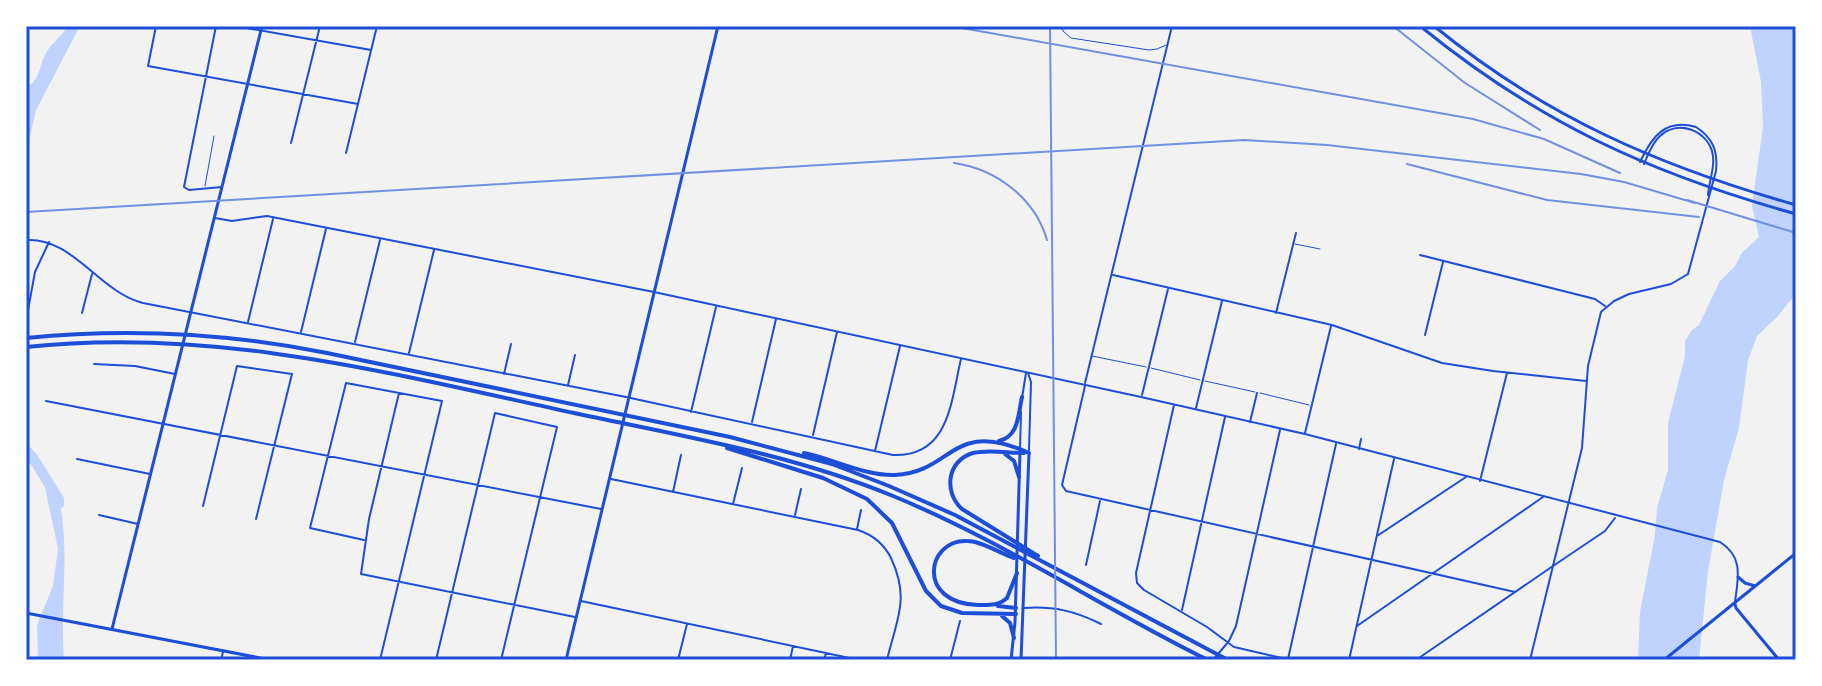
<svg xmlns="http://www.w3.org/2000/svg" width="1822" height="686" viewBox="0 0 1822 686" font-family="'Playfair Display',serif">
  <rect width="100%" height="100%" fill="#f2f2f2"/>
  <path fill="#bfd3fe" d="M69,26h11l-44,84 -9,39 -1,24v-85c14,-8 13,-22 20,-35 6,-10 16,-18 23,-27z
    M1750,26h46v263l-2,7 -16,20 -21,20 -9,24 -9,68 -15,52 -16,91 -9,89h-61l2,-48 15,-77 2,-27 11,-38v-47l17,-67v-15l7,-11 7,-5 21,-44 15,-15 7,-13 17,-16 -7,-31 11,-79 -2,-45z
    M26,443l10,10 28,45v8l-3,3c8,50 -1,100 3,151h-26l-1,-35 16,-39 5,-37 -13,-62 -19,-30z"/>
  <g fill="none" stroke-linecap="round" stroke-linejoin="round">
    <path stroke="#1d4ed8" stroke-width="1" d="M1062,26l1,5 8,7 78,12 8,-1 9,-4
      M205,186l9,-50
      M1295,244l25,5
      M1092,356l54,11
      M1151,368l49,12
      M1205,381l50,11
      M1260,393l49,12"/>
    <path stroke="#1d4ed8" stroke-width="2" d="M156,26l-8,40 210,38
      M216,26l-32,161 5,3 33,-3
      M235,26l136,24
      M291,143l29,-117
      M346,153l31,-127
      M26,240c47,-3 73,52 117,63l483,94 267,58c57,2 58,-55 68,-96
      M1420,255l175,44 10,7
      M1113,275l219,50 110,38 51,8 93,10
      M82,313l10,-39
      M1276,313l20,-80
      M26,321l9,-49 14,-30
      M248,322l25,-103
      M301,332l25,-103
      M1425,335l18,-73
      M355,342l25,-102
      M409,353l25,-103
      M94,364l41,2 40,8
      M504,374l7,-30
      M568,385l7,-30
      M1085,386l-23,99 4,6 449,101
      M399,393l-30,126 -8,55 214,43
      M1142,395l26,-106
      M46,401l555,108
      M1174,405l-38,168 1,10 7,7 63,37 27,20 57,13
      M1196,408l26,-107
      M691,412l25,-105
      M752,422l24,-103
      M1250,422l7,-29
      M1305,433l26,-107
      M813,435l24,-103
      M1359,449l2,-10
      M875,451l25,-105
      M77,459l73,15
      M611,479l247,51c15,5 26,14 33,28 19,41 6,60 -4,102
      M1480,481l27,-108
      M673,492l8,-37
      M733,504l9,-36
      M203,506l34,-140 55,8 -36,145
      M99,515l39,9
      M795,515l6,-26
      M857,529l4,-19
      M1377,536l89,-59
      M364,540l-54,-12 36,-145 96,18 -62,259
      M1086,565l14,-64
      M581,601l278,59
      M1024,608c30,-2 51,3 77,16
      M1182,610l43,-193
      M1357,626l186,-129
      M1288,659l48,-215
      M221,660l2,-8
      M436,660l59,-247 62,14 -56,233
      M678,660l9,-36
      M790,660l3,-14
      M824,660l2,-7
      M950,660l10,-39
      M1213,660l16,-19 7,-15 44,-196
      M1349,660l45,-201
      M1416,660l137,-94 29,-118 6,-82 13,-54 13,-11 15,-7 42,-10 17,-10"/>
    <path stroke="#1d4ed8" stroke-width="2" d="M1640,162c12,-26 26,-44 56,-35 17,11 22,24 20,44l-28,103
      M1644,164c4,-9 8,-21 16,-28 17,-16 45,-7 52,15 4,14 -3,30 -4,44
      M215,218l17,3 35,-5 387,76 487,105 164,37 415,108c24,15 18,36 15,60
      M1028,373l3,9 -2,68
      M1085,383l87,-357
      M1022,398l4,-25
      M1020,449l1,-37
      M1530,660l23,-94 52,-35 10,-13"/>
    <path stroke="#1d4ed8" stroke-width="3" d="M1735,604l1,4 43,52
      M26,613l245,47
      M112,629l150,-603
      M566,660l152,-634"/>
    <path stroke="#1d4ed8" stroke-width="3" d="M1420,26c119,97 229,147 376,188
      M1434,26c111,91 225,140 362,179
      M1738,577l7,6 10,3
      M1011,660l4,-38 5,-170
      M1021,660l8,-207
      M1664,660l132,-107"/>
    <path stroke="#1d4ed8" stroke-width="4" d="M26,338c101,-10 201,-5 301,15l403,84 102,27 57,22 66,29 273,145
      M26,347c190,-20 363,26 548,66 108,23 217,41 319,83 110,45 209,112 315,164
      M999,441c20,-5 19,-26 23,-44
      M727,448l96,30 44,21 25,24 34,68 15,15 21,7 54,1
      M804,453c30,6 60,23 91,22 59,-3 56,-57 134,-22
      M1024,453c-16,0 -36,-4 -51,0 -27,8 -29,40 -11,56l76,47
      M1005,454l9,7 5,16
      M1014,558c-15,-5 -32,-17 -47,-17 -40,-2 -52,62 11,64 11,0 20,1 29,-7l10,-25
      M998,606l18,2
      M1002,616l8,7 4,15"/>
    <path stroke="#7290e2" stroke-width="2" d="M951,26l522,93 71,20 76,34
      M1050,26l6,634
      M1393,26l72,57 75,47
      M954,163c42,6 81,35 93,77
      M1407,164l140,36 152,17
      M1687,200l109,33
      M26,212l1218,-72 83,5 254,29 43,8 71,21"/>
  </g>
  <rect width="1822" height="686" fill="none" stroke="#ffffff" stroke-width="56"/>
  <rect x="28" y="28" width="1766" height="630" fill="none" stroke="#1d4ed8" stroke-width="3"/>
</svg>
